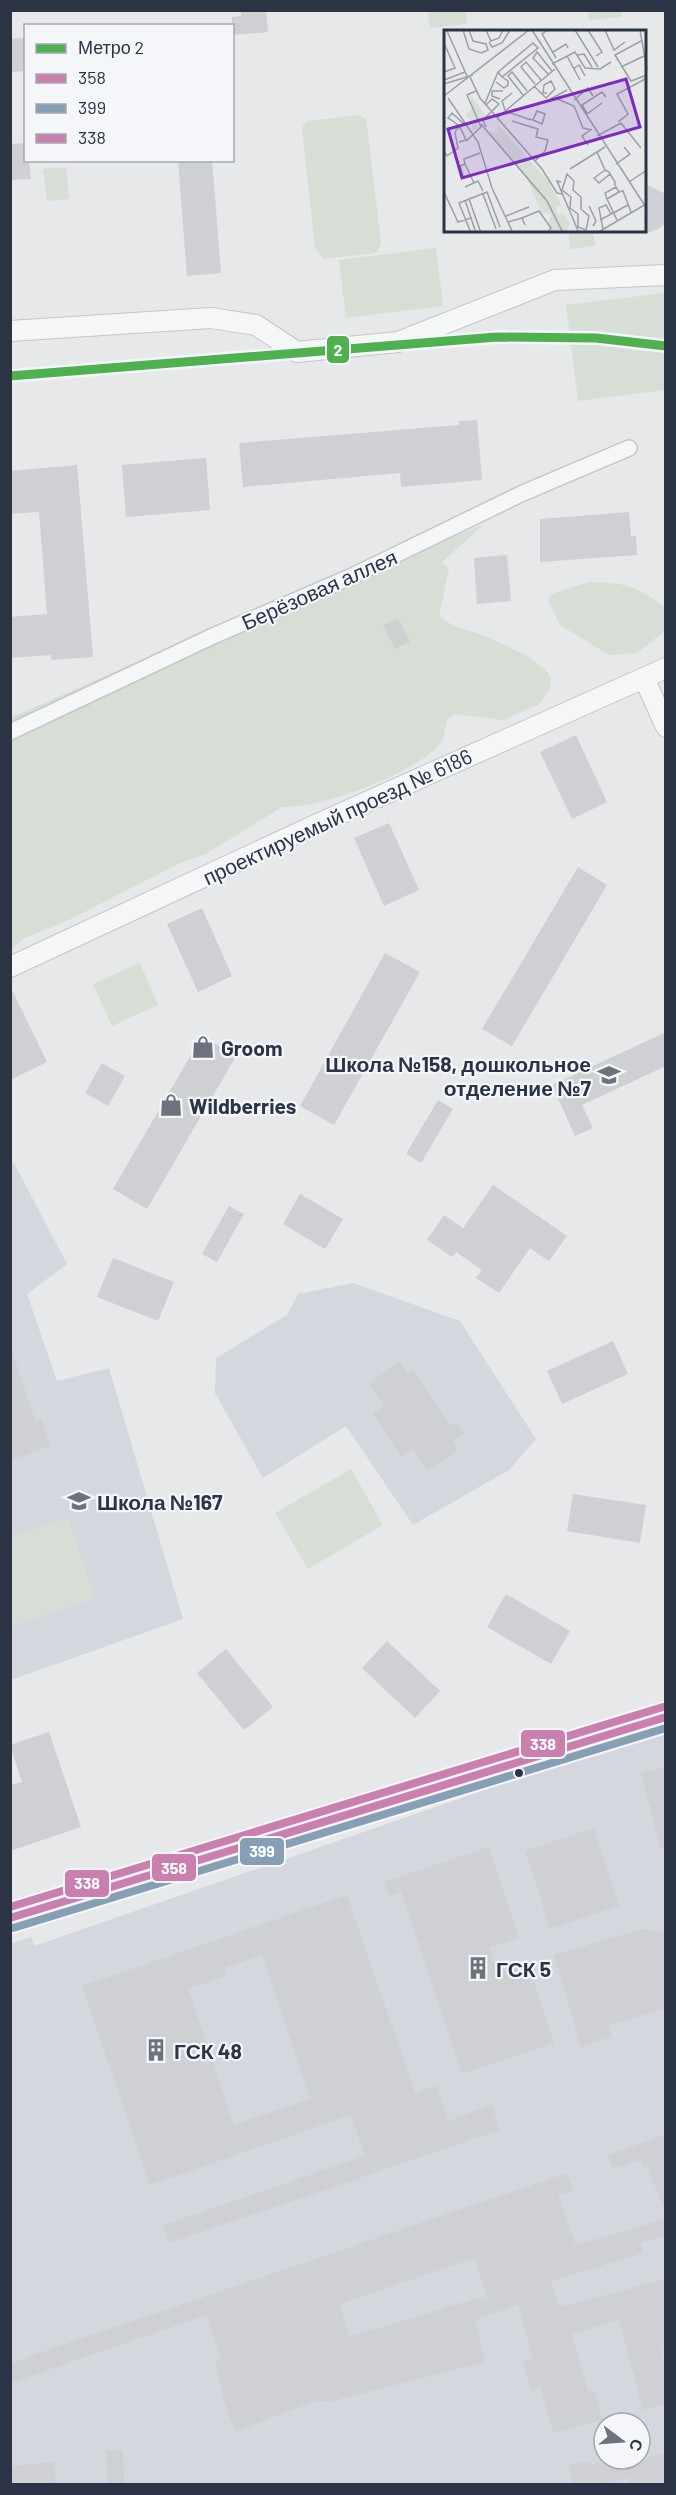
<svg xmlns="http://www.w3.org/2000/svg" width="676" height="2495" viewBox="0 0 676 2495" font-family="Barlow,sans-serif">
  <rect width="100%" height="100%" fill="#e6e8ea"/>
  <path fill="#d4d7dd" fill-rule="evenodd" d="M14,1163l53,101 -40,30 30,87 52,-13 74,251 -172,61 -1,-516z
    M353,1283l107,38 76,118 -27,31 -96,55 -67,-99 -83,52 -48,-85 1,-35 71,-43 11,-21z
    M665,1734v750h-654l-1,-540 21,-7 3,9 558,-193zM604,2423h36v36h-36z"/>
  <path fill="#d6ded6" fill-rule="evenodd" d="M428,11h38l1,13 -37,4z
    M588,11h33l1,6 -33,3z
    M359,115l7,4 1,6 14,119 -5,9 -52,6 -9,-11 -13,-120 5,-7z
    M66,167l3,32 -22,2 -4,-32z
    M568,231h25l2,15 -25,3z
    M436,248l7,58 -97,12 -7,-58z
    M664,293l1,97 -87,11 -12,-96z
    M483,525l-42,38 8,5 -10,48 15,10 34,11 43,21 15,12 5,8 -1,11 -11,15 -36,16 -49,-6 -7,6c-2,9 -2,19 -9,26 -26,28 -117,63 -156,61l-76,47 -28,10 -105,54 -50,21 -12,11 -1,-232 171,-75zM398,618l11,24 -14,7 -11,-24z
    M589,582c36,1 48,3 76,26v23l-28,22 -28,2 -49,-30 -12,-25 6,-7z
    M140,963l18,42 -46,21 -19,-42z
    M351,1469l32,56 -75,44 -33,-56z
    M68,1517l27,81 -84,29v-90z"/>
  <path fill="#ced0d3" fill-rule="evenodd" d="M241,10h25l2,22 -36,3v-18l9,-1z
    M26,38v33l-16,1v-33z
    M26,143v17h3l2,19 -21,1v-36z
    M178,160h34l9,113 -34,3z
    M645,184l21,10v29l-8,6 -13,5z
    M477,420l5,60 -81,7 -1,-14 -157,14 -4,-44 220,-18v-4z
    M206,458l4,52 -84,7 -4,-52z
    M77,465l16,192 -42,3v-5l-41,3v-41l37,-3 -8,-102 -29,2v-43z
    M629,512l2,24h5l1,19 -97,7v-43z
    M507,555l4,46 -34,3 -3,-46z
    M398,618l12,24 -15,7 -12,-24z
    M576,735l31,67 -35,17 -32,-67z
    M389,823l30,67 -35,16 -30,-68z
    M578,867l29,18 -95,161 -30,-17z
    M202,908l30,68 -34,16 -31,-68z
    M385,953l35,19 -86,153 -34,-19z
    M10,986l37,76 -37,18z
    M666,1032v34l-84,39 11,23 -18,8 -23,-51z
    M202,1036l34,20 -89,153 -34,-20z
    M102,1063l23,13 -17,30 -23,-13z
    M438,1100l15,9 -32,54 -15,-9z
    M493,1185l74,51 -18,25 -19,-13 -31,45 -23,-15 6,-8 -26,-18 -4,5 -25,-17 17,-25 19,13z
    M300,1194l43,25 -18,30 -42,-25z
    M229,1206l15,8 -27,48 -15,-8z
    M113,1258l61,24 -16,39 -61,-24z
    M613,1341l15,33 -66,30 -15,-33z
    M13,1354l22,66 6,-2 10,28 -41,14v-105z
    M400,1362l7,11 6,-4 37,57 7,-4 7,11 -12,9 6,9 -31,20 -14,-22 -12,8 -28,-43 11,-8 -15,-23z
    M573,1494l73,11 -6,38 -73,-12z
    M506,1594l64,37 -19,33 -64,-37z
    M387,1641l53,50 -25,27 -53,-50z
    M226,1649l47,58 -29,23 -47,-57z
    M49,1732l32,95 -71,24v-66l12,-3 -12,-37z
    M666,1767v80l-6,1 -19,-75z
    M594,1828l25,78 -69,22 -25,-77z
    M489,1847l30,91 -30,10 8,24 31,-9 26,80 -92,31 -61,-182 -12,4 -5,-14z
    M347,1895l68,198 21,-7 12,35 44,-16 8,25 -331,113 -6,-18 202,-69 -14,-41 -201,70 -68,-199zM262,1955l49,144 -77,26 -46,-136 38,-13 -3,-8z
    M642,1929l24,4v75l-57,17 3,12 -31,10 -27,-92z
    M666,2134v76h-2l-17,-45 -4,2 -3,-7 -27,9 -5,-14z
    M567,2173l6,18 -15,5 18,49 90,-26v17l-25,6 2,11 -92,28 9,26 106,-28v71h-5l5,18v36l-23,6 -24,-90 -47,14 16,58 6,-2 8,30 -49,13 -12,-45 -10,3 -8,-29 10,-3 -15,-54 -43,15 10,42 -152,39h-16l-82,30 -10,-26 -10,-43 7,-2 -15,-45 -197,68v-20zM475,2258l12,41h-12l-126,38 -9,-33z
    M123,2450l1,34h-17l-1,-33z
    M666,2453v31h-35l-2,-6 -27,6h-30l-4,-19 22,-4 1,4 27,-6 3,5z
    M54,2462l2,22h-46v-18z"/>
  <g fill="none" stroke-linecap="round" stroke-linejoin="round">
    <g stroke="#c4c6c8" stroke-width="18">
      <path id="pedestrian" d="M10,732l203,-96 137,-59 173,-84 106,-45"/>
    </g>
    <g stroke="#c4c6c8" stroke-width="22">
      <path id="minor" d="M10,331l201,-13 45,7 41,27 101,-10 157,-62 111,-5
        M644,678l22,49
        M10,967l303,-141 353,-158"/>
    </g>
    <g stroke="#c4c6c8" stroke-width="27">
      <path id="tertiary" d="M10,1918l656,-201"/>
    </g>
    <use href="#pedestrian" stroke="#f5f6f7" stroke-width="15"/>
    <use href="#minor" stroke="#f5f6f7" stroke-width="20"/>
    <use href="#tertiary" stroke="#f5f6f7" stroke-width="24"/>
    <g stroke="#f4f6f9" stroke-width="12">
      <path id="bus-1" d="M10,1918l656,-201"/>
    </g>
    <g stroke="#f4f6f9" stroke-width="12">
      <path id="bus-2" d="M13,1928l653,-200"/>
    </g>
    <g stroke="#f4f6f9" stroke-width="12">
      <path id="bus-3" d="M10,1907l653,-200"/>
    </g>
    <use href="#bus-1" stroke="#ca80af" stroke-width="8"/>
    <use href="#bus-2" stroke="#869fb5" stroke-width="8"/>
    <use href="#bus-3" stroke="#ca80af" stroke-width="8"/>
    <g stroke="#f4f6f9" stroke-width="14">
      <path id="metro-1" d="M10,376l487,-39 99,1 70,8"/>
    </g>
    <use href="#metro-1" stroke="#4fb04f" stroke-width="9"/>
  </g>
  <defs>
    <g id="shop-bare" transform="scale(1.8)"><path d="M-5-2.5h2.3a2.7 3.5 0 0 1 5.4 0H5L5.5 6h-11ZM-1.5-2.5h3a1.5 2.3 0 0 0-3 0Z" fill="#6c737f" stroke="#f4f6f9" stroke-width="2.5" paint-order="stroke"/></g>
    <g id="school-bare" transform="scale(1.8)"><path d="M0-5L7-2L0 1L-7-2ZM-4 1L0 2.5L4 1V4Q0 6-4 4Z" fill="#6c737f" stroke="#f4f6f9" stroke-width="2.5" paint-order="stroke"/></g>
    <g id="building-bare" transform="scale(1.8)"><path d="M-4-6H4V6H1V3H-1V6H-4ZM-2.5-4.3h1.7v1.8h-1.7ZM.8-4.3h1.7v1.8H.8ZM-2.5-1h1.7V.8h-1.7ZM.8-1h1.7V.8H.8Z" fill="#6c737f" stroke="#f4f6f9" stroke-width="2.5" paint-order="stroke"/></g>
  </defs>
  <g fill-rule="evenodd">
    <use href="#shop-bare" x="203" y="1047"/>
    <use href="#school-bare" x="609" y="1075"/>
    <use href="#shop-bare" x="171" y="1105"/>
    <use href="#school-bare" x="79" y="1501"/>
    <use href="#building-bare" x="478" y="1968"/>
    <use href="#building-bare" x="156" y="2050"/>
  </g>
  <circle fill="#2b3445" stroke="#f4f6f9" stroke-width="2" cx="519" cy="1773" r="5"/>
  <g text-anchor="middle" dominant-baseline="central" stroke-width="4.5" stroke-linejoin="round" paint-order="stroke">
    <g font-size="21" fill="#2b3445" stroke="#f4f6f9">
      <text transform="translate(319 589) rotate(-24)">Берёзовая аллея</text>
      <text transform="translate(337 816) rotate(-25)">проектируемый проезд № 6186</text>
    </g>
    <g font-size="21" font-weight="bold" fill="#2b3445" stroke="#f4f6f9" text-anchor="start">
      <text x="221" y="1047">Groom</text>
      <text x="591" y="1063" text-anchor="end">Школа №158, дошкольное<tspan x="591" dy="24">отделение №7</tspan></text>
      <text x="189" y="1105">Wildberries</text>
      <text x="97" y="1501">Школа №167</text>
      <text x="496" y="1968">ГСК 5</text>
      <text x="174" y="2050">ГСК 48</text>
    </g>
  </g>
  <g transform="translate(444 30)">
    <rect width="202" height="202" fill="#e6e8ea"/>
    <path d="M26,64l16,22 -10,5 3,7 -7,3v-8l-7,-9 7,-4zM54,95l51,57 13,24 -6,1 2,7h6l7,10 -4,3 2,5h-22l4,-18 -10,-2 -14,-33 -38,-47 8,2z" fill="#d6ded6"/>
    <path fill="none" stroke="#9ba0a8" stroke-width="1.5" d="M19,0l6,19 12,4 7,-3 -2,-6 -13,-3 -4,-11M42,0l5,11 8,-3 4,-8M88,0l115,179M104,0l-6,4 14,24M131,0l23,37M144,0l14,22 -6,4M161,0l9,20 11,-8M196,0l7,40M3,1l20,45M197,11l-26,14 16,26 16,-6M45,12l3,5 10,-4 8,-13M0,13l11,25 -11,4M89,13l5,5 -36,29 -4,-5zM109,22l13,-8 2,4M133,25l7,-1 8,13M123,26l13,24M108,34l23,-12 10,16 15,1 11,-7M177,37l23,-11M129,39l6,-4 6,11M104,44l-15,-16 4,-6 15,19M26,47l10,21 62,71 15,24 5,1M0,50l21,-8M52,52l8,6 4,-3v-4l-6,-4M0,54l29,-9M91,54l-14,-17 5,-5 15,18M90,56l12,12 9,-9 -4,-8 -7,4 -1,8h4M79,65l-15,-19 4,-4 15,19M0,66l85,-66M4,68l30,44 14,46 21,45M111,68l19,8 9,22 8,2M56,69l-8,-3v-5h11M130,70l14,-12 5,8M103,71l20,-11M41,73l13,-31M61,80l-3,-9 10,-8M61,81l23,8 5,1 4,-9 8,3 -3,10 -9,-4M143,83l-5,-8 20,-13 4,5M143,84l15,-11M53,88l58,-49M68,91l26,8 -2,8 12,3 -3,11 -10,10M174,92l10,-8 -11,-20 30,-16M37,94l66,77 16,32M42,97l-3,-7 16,-16 -7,-5 -6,6M153,106l24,-13 20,25M22,111l15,-14 -14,-32 9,-4M144,115l-6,-9 10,-7M0,121l3,5 11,-8 -3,-15 1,-3 8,-6 -12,-11 -4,5 5,3 7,6 1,2 5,11 -7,2M153,122l8,18M21,134l9,19M172,134l14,-10 -6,-7M126,139l35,-22M123,144l7,7 -1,9 8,7v12l8,7 -3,14 -8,-3v-13l-8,-6 1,-11 -9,-7zM166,144l-11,9 -5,-5 11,-8 4,2 1,2 5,8v4M19,146l-3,-10 5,-2 -1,-5 16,-6M117,152l-4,-1 22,52M185,152l18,-12M21,157l13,-6 5,10M0,162l14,30 13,-4M175,162l4,-1 8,21M39,164l13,35M25,169l12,34M163,169l12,-7 -3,-5 -11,6 2,6 10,21M21,170l11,33M145,176l7,15 -3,5M62,186l23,-9M78,188l17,-7 12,17 -3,5M156,190l28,-15M64,192l14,-4 3,7M159,199l-4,-21 7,-3 5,9M27,203l-12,-30 28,-11 13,35M153,203l49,-29"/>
    <path fill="#7b2cbf" fill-opacity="0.15" stroke="#7b2cbf" stroke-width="3" d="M182,49l14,48 -178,51 -14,-49z"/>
    <rect width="202" height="202" fill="none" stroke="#2b3445" stroke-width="3"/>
  </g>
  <g stroke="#f4f6f9" stroke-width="2">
    <rect x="326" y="335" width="24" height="29" rx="6" fill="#4fb04f"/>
    <rect x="520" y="1729" width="46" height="29" rx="6" fill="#ca80af"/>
    <rect x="239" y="1837" width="46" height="29" rx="6" fill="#869fb5"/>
    <rect x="151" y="1853" width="46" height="29" rx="6" fill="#ca80af"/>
    <rect x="64" y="1869" width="46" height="29" rx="6" fill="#ca80af"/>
  </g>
  <g font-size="16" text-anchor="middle" font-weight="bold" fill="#fff">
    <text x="338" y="356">2</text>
    <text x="543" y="1750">338</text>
    <text x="262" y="1857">399</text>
    <text x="174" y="1874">358</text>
    <text x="87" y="1889">338</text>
  </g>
  <rect width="676" height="2495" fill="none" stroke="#2b3445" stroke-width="24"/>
  <rect x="24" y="24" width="210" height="138" fill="#f4f6f9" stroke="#a4a8b1" stroke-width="1.5"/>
  <rect x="36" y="44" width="30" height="9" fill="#4fb04f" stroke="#a4a8b1" stroke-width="1.5"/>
  <text x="78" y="54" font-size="18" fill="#2b3445">Метро 2</text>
  <rect x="36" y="74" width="30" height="9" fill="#ca80af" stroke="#a4a8b1" stroke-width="1.5"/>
  <text x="78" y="84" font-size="18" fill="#2b3445">358</text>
  <rect x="36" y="104" width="30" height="9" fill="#869fb5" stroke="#a4a8b1" stroke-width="1.5"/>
  <text x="78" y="114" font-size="18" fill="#2b3445">399</text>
  <rect x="36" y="134" width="30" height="9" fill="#ca80af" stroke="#a4a8b1" stroke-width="1.5"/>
  <text x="78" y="144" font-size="18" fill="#2b3445">338</text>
  <g transform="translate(622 2441) rotate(106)"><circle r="28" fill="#f4f6f9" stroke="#a4a8b1" stroke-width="1.5"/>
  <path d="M0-4.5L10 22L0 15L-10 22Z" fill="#6c737f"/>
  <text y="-9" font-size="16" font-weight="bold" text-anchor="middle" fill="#2b3445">С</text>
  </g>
</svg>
